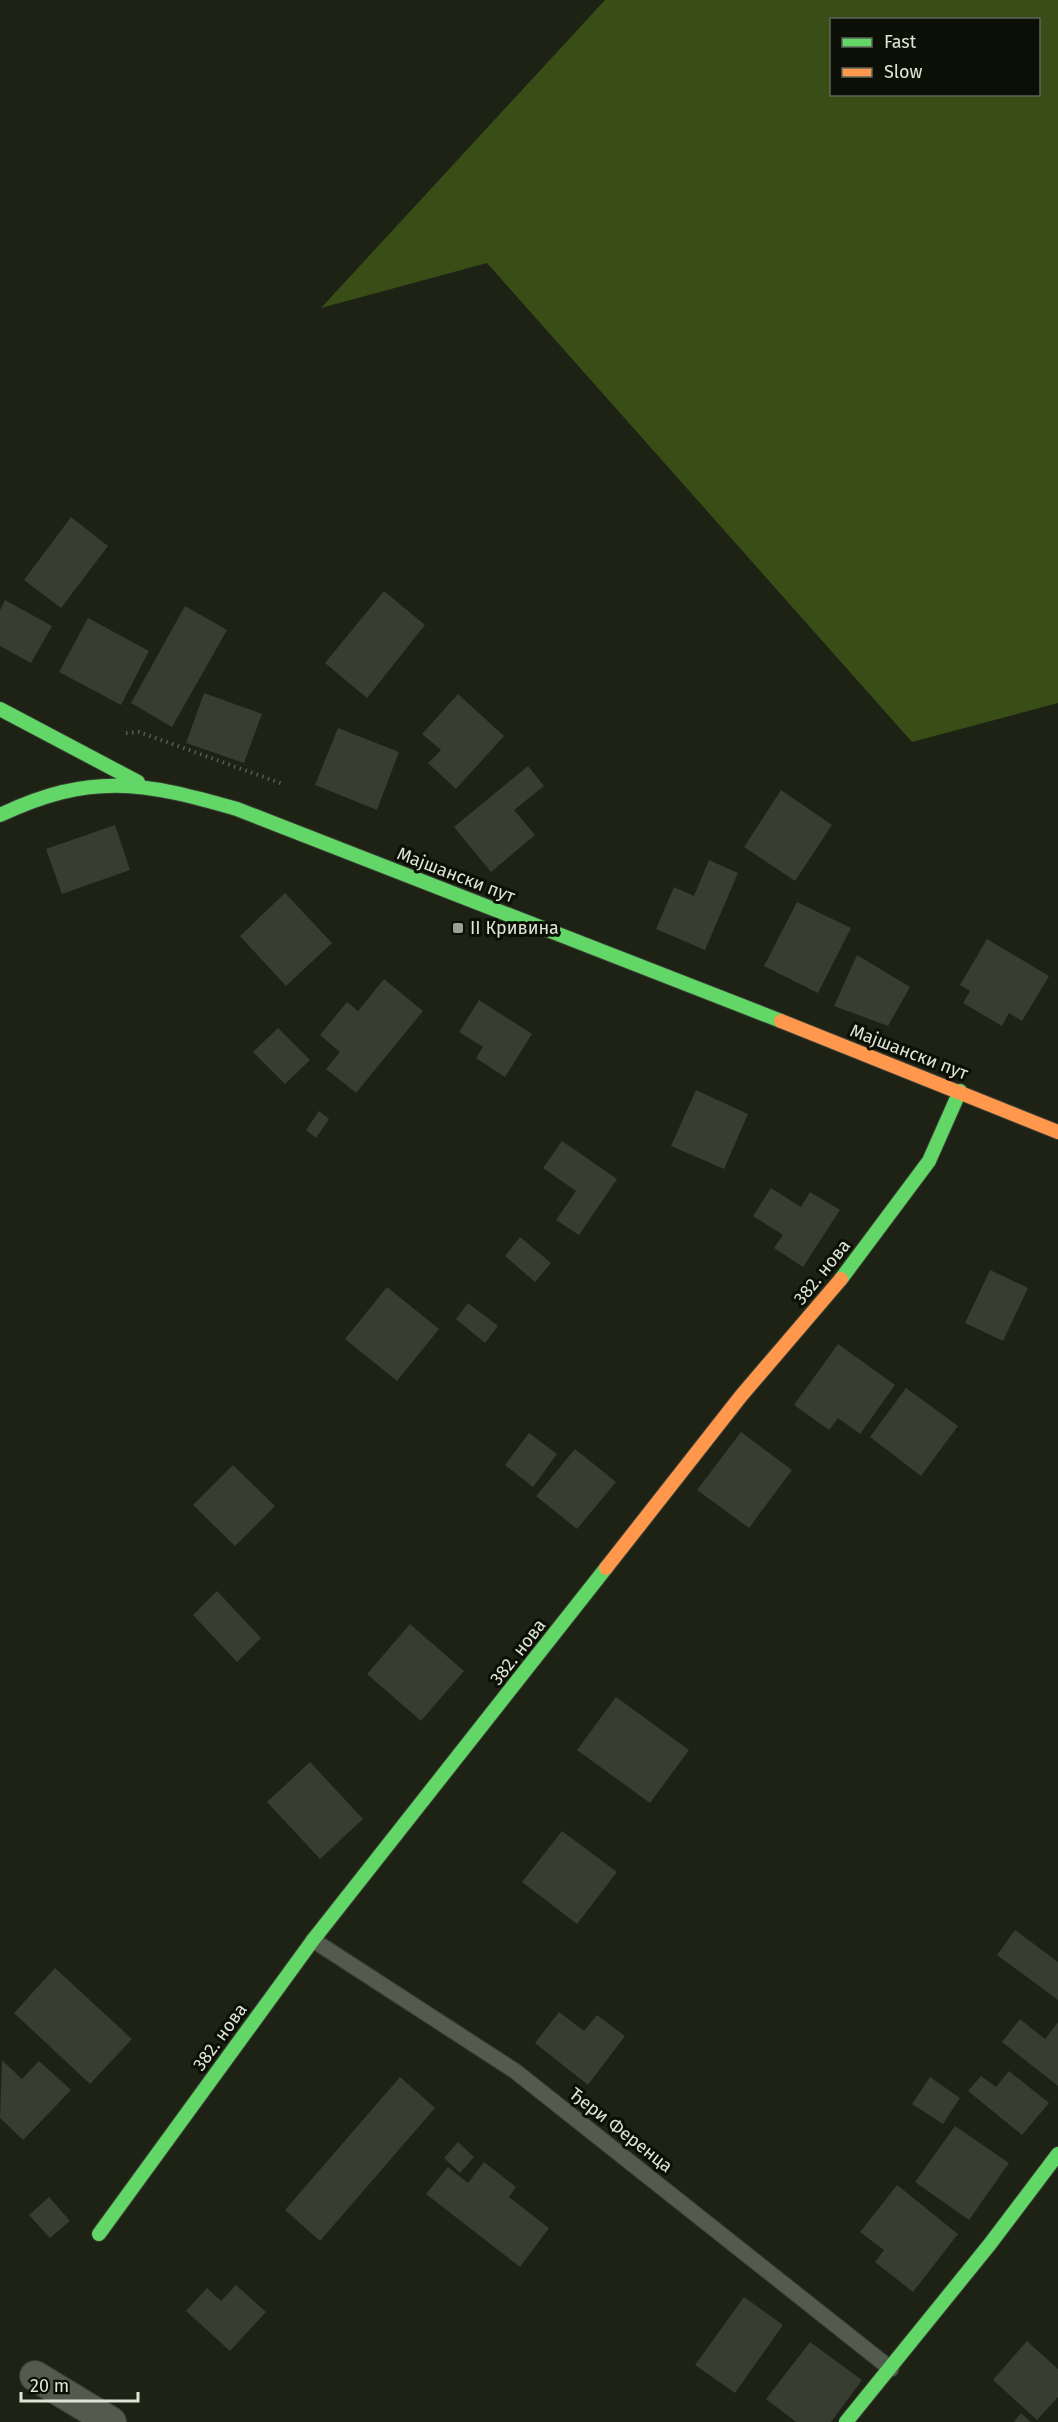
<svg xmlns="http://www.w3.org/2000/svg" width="1058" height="2422" viewBox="0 0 1058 2422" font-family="'Fira Sans',sans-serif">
  <rect width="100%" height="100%" fill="#1d2215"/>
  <path fill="#394d17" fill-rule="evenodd" d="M605,0h453v703l-146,39 -425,-479 -166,45zM832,20h206v74h-206z"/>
  <path fill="#383c31" d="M71,517l37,29 -47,62 -37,-28z
    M384,591l41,34 -58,73 -42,-35z
    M5,600l47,26 -21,37 -31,-17v-36z
    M185,606l42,24 -55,97 -41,-24z
    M88,618l61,33 -28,54 -62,-33z
    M204,693l58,21 -18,49 -58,-20z
    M458,694l46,42 -48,53 -28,-26 13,-13 -19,-16z
    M338,728l61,24 -22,58 -62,-25z
    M528,766l16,20 -30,24 21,25 -44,37 -37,-45z
    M781,790l51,35 -37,56 -51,-34z
    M115,825l15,45 -68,24 -16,-45z
    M709,860l29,13 -33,77 -49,-21 18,-42 20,9z
    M285,893l47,50 -46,43 -46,-50z
    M797,902l54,26 -33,65 -54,-27z
    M987,939l62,37 -27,45 -13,-8 -7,13 -39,-23 7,-12 -10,-6z
    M857,955l53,32 -22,39 -54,-20z
    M384,979l39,32 -67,82 -30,-24 14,-17 -20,-17 27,-33 11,9z
    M479,1000l53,34 -27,43 -29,-19 7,-11 -24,-15z
    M278,1028l32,32 -25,24 -32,-32z
    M696,1090l52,24 -24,55 -53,-23z
    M319,1111l10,8 -13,19 -10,-8z
    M562,1141l55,38 -38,56 -23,-15 20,-29 -33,-23z
    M771,1188l30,19 9,-15 30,18 -37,57 -29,-19 9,-13 -30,-19z
    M520,1237l31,26 -16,19 -30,-26z
    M990,1270l38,18 -25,53 -38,-18z
    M387,1287l52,42 -42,52 -52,-42z
    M468,1303l30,23 -13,17 -29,-24z
    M838,1344l57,41 -35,49 -22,-16 -9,12 -35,-25z
    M906,1388l52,38 -37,50 -51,-39z
    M741,1432l51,38 -43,58 -52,-38z
    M529,1433l28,21 -24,33 -28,-22z
    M575,1449l41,33 -39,47 -41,-33z
    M233,1465l42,41 -40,40 -42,-41z
    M217,1591l44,47 -24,24 -44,-47z
    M410,1624l54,47 -43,50 -54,-47z
    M616,1697l73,53 -39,53 -73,-53z
    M310,1762l53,57 -43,40 -53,-57z
    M562,1831l55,41 -40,52 -55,-42z
    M1015,1930l43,32v38l-61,-45z
    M55,1968l77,71 -42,45 -76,-71z
    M559,2012l25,19 13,-16 28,21 -37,49 -53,-42z
    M1020,2019l25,20 13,-17v64l-56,-44z
    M2,2060l20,19 17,-18 32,29 -48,50 -23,-22z
    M1009,2071l40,32 -27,32 -54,-44 13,-15 15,11z
    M400,2077l35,31 -115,133 -35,-31z
    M930,2077l30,21 -17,26 -31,-20z
    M955,2126l54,37 -40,57 -54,-38z
    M458,2142l16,15 -14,16 -16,-15z
    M484,2162l32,25 -7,10 40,31 -29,39 -94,-73 22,-27 20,16z
    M897,2185l61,49 -45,58 -38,-30 9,-12 -24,-18z
    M49,2197l21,24 -20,17 -21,-23z
    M236,2285l30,27 -36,39 -44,-40 21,-23 14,13z
    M744,2297l39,28 -48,68 -40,-28z
    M1027,2341l31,28v28l-21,23 -44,-40z
    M810,2342l52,38 -31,42h-35l-30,-23z
    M1021,2413l10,9h-17z"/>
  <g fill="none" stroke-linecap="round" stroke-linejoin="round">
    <g stroke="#3a3f35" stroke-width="17">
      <path id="lane" d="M313,1940l202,131 376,298"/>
    </g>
    <g stroke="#3a3f35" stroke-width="32">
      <path id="street" d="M35,2376l76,46"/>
    </g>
    <g stroke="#3a3f35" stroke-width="16">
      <path id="fast" d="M0,709l138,73
        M0,815c91,-43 143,-33 237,-6l544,212
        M841,1279l88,-118 31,-70
        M99,2234l214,-294 293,-372
        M846,2422l144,-178 68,-90"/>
    </g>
    <g stroke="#3a3f35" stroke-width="16">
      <path id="slow" d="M781,1021l277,111
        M606,1568l135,-172 100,-117"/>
    </g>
    <path stroke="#575b51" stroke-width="4" stroke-dasharray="1.5 4.5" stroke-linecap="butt" d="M126,733l13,-1 144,52"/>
    <use href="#lane" stroke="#555a4f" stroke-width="15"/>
    <use href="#street" stroke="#555a4f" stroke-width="30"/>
    <use href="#fast" stroke="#63d668" stroke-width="14"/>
    <use href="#slow" stroke="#ff974d" stroke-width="14"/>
  </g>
  <rect fill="#9aa192" stroke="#0b0f05" stroke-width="2" x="452" y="922" width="12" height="12" rx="3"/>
  <g text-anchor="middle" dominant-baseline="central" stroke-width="6" stroke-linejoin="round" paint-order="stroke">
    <g font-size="18" fill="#dee5d5" stroke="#0b0f05">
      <text transform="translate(456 875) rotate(21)">Мајшански пут</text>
      <text transform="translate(909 1052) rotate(21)">Мајшански пут</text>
      <text transform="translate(822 1272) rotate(-51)">382. нова</text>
      <text transform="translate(518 1652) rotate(-52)">382. нова</text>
      <text transform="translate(220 2037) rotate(-54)">382. нова</text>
      <text transform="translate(621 2130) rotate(38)">Ђери Ференца</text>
    </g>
    <g font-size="18" fill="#dee5d5" stroke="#0b0f05" text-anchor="start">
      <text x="470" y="928">II Кривина</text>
    </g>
  </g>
  <rect x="830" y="18" width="210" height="78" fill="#0b0f05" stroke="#5f6558" stroke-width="1.5"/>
  <rect x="842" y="38" width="30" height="9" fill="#63d668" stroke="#5f6558" stroke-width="1.5"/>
  <text x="884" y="48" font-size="18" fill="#dee5d5">Fast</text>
  <rect x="842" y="68" width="30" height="9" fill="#ff974d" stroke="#5f6558" stroke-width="1.5"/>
  <text x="884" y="78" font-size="18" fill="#dee5d5">Slow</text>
  <path d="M21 2392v9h117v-9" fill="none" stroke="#dee5d5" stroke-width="3"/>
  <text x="30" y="2392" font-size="18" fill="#dee5d5" stroke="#0b0f05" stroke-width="4.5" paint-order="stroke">20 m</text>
</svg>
